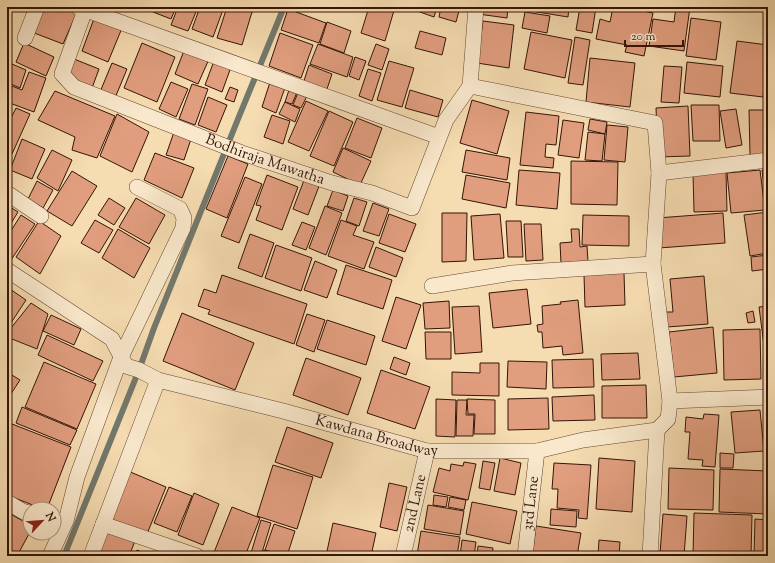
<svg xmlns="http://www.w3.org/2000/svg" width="775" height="563" viewBox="0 0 775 563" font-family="'Sorts Mill Goudy',serif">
  <rect width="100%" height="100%" fill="#f6dcb1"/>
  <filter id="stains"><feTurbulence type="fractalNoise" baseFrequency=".005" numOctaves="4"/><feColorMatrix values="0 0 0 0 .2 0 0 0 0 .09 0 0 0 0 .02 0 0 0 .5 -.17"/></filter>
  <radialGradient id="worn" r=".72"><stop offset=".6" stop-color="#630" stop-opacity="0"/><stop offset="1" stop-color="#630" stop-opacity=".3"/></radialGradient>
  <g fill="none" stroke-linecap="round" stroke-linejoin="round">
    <path stroke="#73786c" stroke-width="6" d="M64,556l75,-186 15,-42 84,-209 46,-112"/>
  </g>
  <path fill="#e19e7f" stroke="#341407" d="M39,7h28l10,5 -14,32 -34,-13z
    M155,7h21l-5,12 -18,-7z
    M178,7h20l-10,24 -17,-6z
    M200,7h24l-11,30 -21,-8z
    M227,7h10l15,5 -10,33 -25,-7z
    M369,7h26l-10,34 -24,-8z
    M406,7h31l-3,10z
    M441,7h19l-4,15 -17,-5z
    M479,7h29l-1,11 -29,-4z
    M526,7h43l-1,10 -43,-7z
    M580,7h16l-4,26 -16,-3z
    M613,7h10l30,6 -9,43 -19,-4 2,-7 -31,-6 4,-20 10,3z
    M676,7h14l-6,44 -35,-5 4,-27 21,3z
    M288,9l38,14 -7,20 -38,-13z
    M525,12l25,4 -3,17 -25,-5z
    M95,16l27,12 -14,34 -26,-11z
    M691,18l30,4 -5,38 -30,-4z
    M483,21l31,4 -5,43 -32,-5z
    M327,22l24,9 -7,22 -24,-9z
    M420,31l26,7 -4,17 -27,-7z
    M531,32l41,8 -7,38 -41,-9z
    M280,33l33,12 -12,33 -32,-12z
    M575,37l15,3 -7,45 -15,-2z
    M737,41l31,4v9l-5,43 -33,-4z
    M24,43l30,14 -8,19 -30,-14z
    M142,43l33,14 -18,45 -33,-14z
    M318,44l35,13 -6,20 -37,-13z
    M376,44l13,5 -7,21 -14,-5z
    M185,48l24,11 -11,25 -23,-10z
    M355,57l11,4 -7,19 -10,-4z
    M590,58l45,5 -5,44 -44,-5z
    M74,59l25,10 -7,19 -25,-10z
    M214,61l17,6 -9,25 -17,-7z
    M389,61l25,7 -12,39 -25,-7z
    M687,62l36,4 -3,31 -36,-4z
    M112,63l15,6 -12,29 -15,-6z
    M12,64l14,6 -6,18 -9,-4 -4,11v-18z
    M309,65l23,9 -6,18 -23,-8z
    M664,66l18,1 -3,36 -18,-1z
    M368,69l13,4 -9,28 -13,-5z
    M29,72l17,6 -12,34 -27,-10 5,-16 10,4z
    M271,79l15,6 -10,28 -14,-6z
    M171,82l17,7 -12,28 -17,-8z
    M192,84l16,5 -13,36 -16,-6z
    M230,87l8,3 -4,12 -9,-3z
    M290,87l8,3 -6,14 -7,-2z
    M299,90l9,4 -7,14 -8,-3z
    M410,90l33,10 -5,17 -33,-9z
    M55,91l60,25 -18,42 -25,-8 3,-13 -37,-17z
    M208,97l19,8 -11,27 -18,-7z
    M472,100l37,11 -12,43 -37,-11z
    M306,101l22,10 -19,40 -21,-9z
    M285,102l15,7 -5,13 -16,-8z
    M691,105h28l1,36h-27z
    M688,106l2,50 -32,1 -2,-49z
    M16,108l14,6 -18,40 -5,-3v-32l3,1z
    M736,109l6,36 -16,3 -6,-37z
    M749,110h19v45h-18z
    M329,111l24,11 -19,44 -24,-10z
    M526,112l33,4 -3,29 -10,-1 -1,13 9,1 -1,10 -33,-3z
    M117,114l32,18 -17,40 -32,-16z
    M272,115l18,6 -7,23 -19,-7z
    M357,118l25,10 -11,30 -26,-10z
    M590,119l17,3 -2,12 -17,-4z
    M563,120l21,3 -5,35 -21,-3z
    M607,125l21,2 -3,35 -21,-2z
    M174,132l18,4 -8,24 -18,-5z
    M588,132l17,2 -3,27 -17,-1z
    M22,139l23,10 -13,30 -22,-9z
    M343,148l28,13 -11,24 -27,-13z
    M52,150l20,10 -14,31 -21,-13z
    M466,150l44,8 -3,22 -45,-8z
    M155,153l39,15 -12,30 -38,-18z
    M228,156l20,8 -21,54 -21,-9z
    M571,161l47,1 -1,43 -46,-1z
    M768,169v39l-1,1 -5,-39z
    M519,170l41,3 -3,36 -41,-4z
    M760,170l5,40 -34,3 -4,-40z
    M72,171l25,15 -25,40 -25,-15z
    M726,172l1,39 -33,1 -1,-39z
    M267,175l31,12 -16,43 -26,-10 5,-14 -5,-1z
    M306,175l15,6 -13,34 -15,-6z
    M466,175l44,8 -4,25 -44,-9z
    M245,177l17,7 -23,59 -18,-7z
    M37,181l16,9 -10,18 -15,-9z
    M333,190l15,6 -5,15 -16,-5z
    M109,198l16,10 -11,17 -16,-10z
    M136,198l29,17 -16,29 -30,-17z
    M354,198l13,4 -8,24 -13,-5z
    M373,203l16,6 -10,27 -16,-5z
    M7,205l11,7 -11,18z
    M325,206l17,7 -16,42 -17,-7z
    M768,212v41l-18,3 -6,-41z
    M442,213h25l-1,48 -24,1z
    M723,213l2,30 -66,5 -2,-30z
    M389,214l27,10 -11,28 -26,-9z
    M500,214l4,44 -30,2 -3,-44z
    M21,215l14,9 -24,36 -4,-3v-20z
    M583,215l46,1v30l-47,-1z
    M95,220l18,10 -14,23 -18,-10z
    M341,220l16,6 -4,9 21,7 -10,27 -36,-13z
    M39,221l22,15 -21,38 -24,-17z
    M506,221h15l2,36h-15z
    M302,222l13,5 -9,23 -14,-5z
    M524,224h17l2,36 -17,1z
    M118,229l32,19 -16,30 -32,-20z
    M571,229h8l1,18 7,-1 1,15 -27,2 -1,-20 12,-1z
    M250,234l24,9 -12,34 -24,-9z
    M276,245l36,13 -11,33 -36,-13z
    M376,247l27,11 -7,19 -27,-10z
    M768,255v14l-16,2 -1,-14z
    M315,261l22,9 -10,28 -23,-8z
    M346,265l46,15 -9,29 -46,-15z
    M624,273l1,32 -40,2 -1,-32z
    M222,275l85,29 -13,40 -86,-30 2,-4 -12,-4 6,-17 12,4z
    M704,276l4,48 -41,3 -1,-15h7l-3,-33z
    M7,287l19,13 -19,29z
    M527,289l4,35 -38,4 -4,-35z
    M396,297l25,8 -15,44 -24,-8z
    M578,300l5,53 -20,2 -1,-9 -19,2 -1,-16h-4l-1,-7 6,-1 -1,-18 19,-2 -1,-2z
    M449,301l1,27 -25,1 -2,-26z
    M31,303l17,11 -11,35 -30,-12v-4z
    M479,306l3,46 -27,2 -3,-47z
    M768,306v54l-2,1 -7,-54z
    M753,311l2,11 -7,1 -2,-10z
    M182,313l72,30 -19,47 -72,-29z
    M307,314l18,6 -11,32 -18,-7z
    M51,315l30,14 -7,16 -31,-14z
    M327,320l48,16 -9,29 -49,-16z
    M713,327l4,46 -43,4 -5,-45z
    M760,329l1,50 -37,1 -1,-50z
    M425,332h26v27h-25z
    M47,335l56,26 -10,20 -55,-26z
    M638,353l2,26 -38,1 -1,-26z
    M394,357l16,6 -4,12 -16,-6z
    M306,358l55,20 -13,37 -55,-20z
    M593,359l1,28 -41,1 -1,-28z
    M508,361l39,1 -1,27 -39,-2z
    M44,362l52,22 -19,45 -52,-22z
    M480,363h19v33l-47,-1v-23l28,1z
    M381,370l49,17 -15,42 -48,-16z
    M7,372l13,8 -13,20z
    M646,385l1,33h-45v-32z
    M594,395l1,25 -42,1 -1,-24z
    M548,398l1,31 -41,1v-31z
    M436,399l20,1 -1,37 -19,-1z
    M467,399l28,1v34h-21l1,-20h-7z
    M457,400h10l-1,15h8l-1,21h-17z
    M22,407l55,23 -7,15 -54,-22z
    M760,410l4,41 -29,2 -4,-41z
    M704,414l15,1 -4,52 -13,-1 1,-6 -15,-1 2,-27h-5l1,-15 17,2z
    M7,422l64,25 -24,62h-4l-36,-14z
    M287,427l46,16 -12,35 -46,-16z
    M720,453l14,1 -1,14h-13z
    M500,458l21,5 -6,32 -21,-4z
    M599,458l36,3 -3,51 -36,-3z
    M483,461l12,2 -5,27 -11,-2z
    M464,462l12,2 -8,36 -35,-8 6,-24 11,3 1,-7 12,2z
    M554,463l37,2 -4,54 -9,-1 1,-8 -22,-2 1,-19h-6z
    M273,465l40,12 -16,52 -40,-13z
    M669,468l45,2 -1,40 -45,-1z
    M720,469l48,2v43l-49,-2z
    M128,471l38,16 -19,47 -39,-15z
    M389,483l18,4 -10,44 -17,-4z
    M169,487l23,9 -15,36 -23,-9z
    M194,493l25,11 -16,41 -25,-10z
    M434,495l14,2 -2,10 -13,-2z
    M450,497l16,3 -2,10 -16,-3z
    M472,502l45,9 -7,33 -44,-10z
    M428,505l36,6 -4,24 -36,-6z
    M232,507l28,11 -15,38h-30l-2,-1z
    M551,509l26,2 -1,16 -26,-2z
    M7,512l23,13v7l-13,24h-10z
    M694,513l58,2 -1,41h-58z
    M663,514l24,2 -3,40 -24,-2z
    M755,519l13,1v36h-14z
    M261,520l10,3 -10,33 -10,-3z
    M333,523l43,10 -5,23h-45z
    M274,524l21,7 -8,25 -22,-6z
    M536,526l45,7 -4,23h-45z
    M105,529l30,12 -6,15h-35z
    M421,531l39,6 -3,19h-32l-8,-1z
    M462,540l14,2 -2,14h-14z
    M599,540l21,2 -1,14h-21z
    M478,546l15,2 -1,8h-15z
    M137,550l14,6h-16z
    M264,550l15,6h-18z"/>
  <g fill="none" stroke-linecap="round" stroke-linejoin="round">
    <g stroke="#644632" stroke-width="16">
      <g id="street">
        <path d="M78,7l361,130"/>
        <path id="s1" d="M85,10l-23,64 12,13 168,66 90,30 40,10 40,15 34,-88 24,-34"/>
        <path d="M25,38l12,-31"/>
        <path d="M470,86l6,-79"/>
        <path d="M659,173l109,-13"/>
        <path d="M7,193l34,23"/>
        <path id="s2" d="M7,270l105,69 14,27 13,4 19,10 125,31 144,40h110l46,-11 74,-10 11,-11 2,-18 -17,-137 6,-91 -4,-50 -185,-37"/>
        <path d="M432,286l80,-13 141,-9"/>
        <path d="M670,401l98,-4"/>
        <path d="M7,502l17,10 6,1"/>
        <path d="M103,524l94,32"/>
        <path d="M50,556l16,-35 11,-44 44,-120 62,-129 1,-10 -4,-9 -43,-22"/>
        <path d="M91,556l67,-176"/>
        <path id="s3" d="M403,556l24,-105"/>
        <path id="s4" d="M525,556l12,-105"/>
        <path d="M650,556l7,-126"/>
      </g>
    </g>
    <use href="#street" stroke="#f9e8cc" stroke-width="15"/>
  </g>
  <g text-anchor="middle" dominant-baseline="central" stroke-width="3" stroke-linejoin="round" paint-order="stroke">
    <g font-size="15" fill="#341407" stroke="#f9e8cc">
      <text stroke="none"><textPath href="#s1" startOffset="290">Bodhiraja Mawatha</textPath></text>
      <text stroke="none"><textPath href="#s2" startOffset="417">Kawdana Broadway</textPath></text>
      <text stroke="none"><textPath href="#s4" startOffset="53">3rd Lane</textPath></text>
      <text stroke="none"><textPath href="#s3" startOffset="54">2nd Lane</textPath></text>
    </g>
  </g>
  <rect width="775" height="563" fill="none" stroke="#f6dcb1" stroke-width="24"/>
  <rect x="8" y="8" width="759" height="547" fill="none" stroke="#341407" stroke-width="2"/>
  <rect x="12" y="12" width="751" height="539" fill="none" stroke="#341407"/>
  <g transform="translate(42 521) rotate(64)"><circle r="19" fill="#f9e8cc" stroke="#aa937d"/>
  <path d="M0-3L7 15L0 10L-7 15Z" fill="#8f2418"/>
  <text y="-6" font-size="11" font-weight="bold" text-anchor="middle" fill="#341407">N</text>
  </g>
  <path d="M625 40v6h58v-6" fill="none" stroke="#341407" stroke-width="2"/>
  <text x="631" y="40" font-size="12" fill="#341407" stroke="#f9e8cc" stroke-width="3" paint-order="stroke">20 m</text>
  <rect width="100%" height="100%" filter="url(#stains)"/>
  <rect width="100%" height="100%" fill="url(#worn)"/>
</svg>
